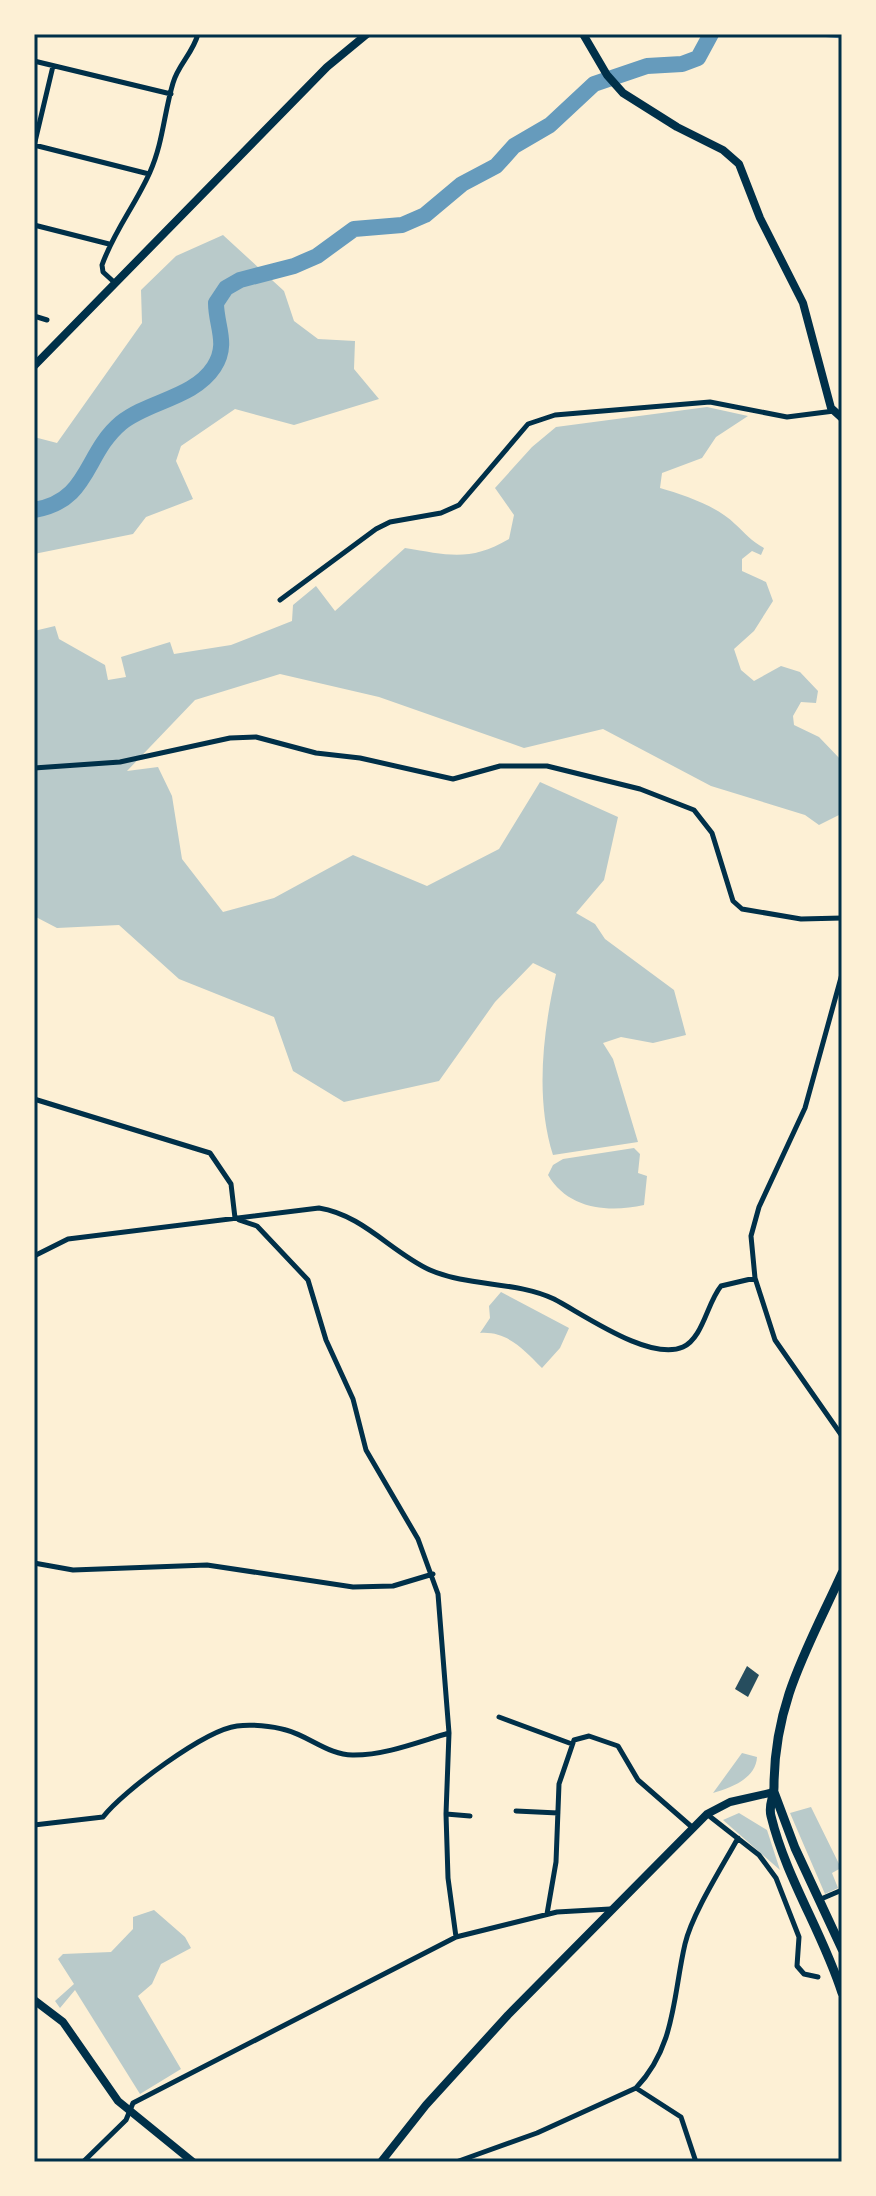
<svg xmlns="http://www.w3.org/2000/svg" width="876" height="2196" viewBox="0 0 876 2196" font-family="Figtree,sans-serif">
  <rect width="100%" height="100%" fill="#fdf0d5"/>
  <path fill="#b9caca" d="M223,235l61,56 10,30 24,18 37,2 -1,28 25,30 -85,26 -59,-16 -54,37 -5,15 17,38 -47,18 -13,17 -99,20v-117l23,6 85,-120 -1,-33 35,-34z
    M707,407l41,9 -32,21 -14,21 -40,15 -2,15c24,7 57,18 75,36 10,9 16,17 29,24l-3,7 -9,-4 -10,8v12l24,11 7,19 -19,30 -20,18 7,21 13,11 27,-15 19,6 18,19 -2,12 -15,-1 -8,14 1,9 25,12 23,24 -3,54 -20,10 -14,-10 -94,-29 -108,-57 -79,19 -145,-51 -99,-23 -85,26 -68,71 31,-4 14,29 10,63 41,53 51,-14 79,-43 74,31 72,-37 41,-67 78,35 -14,63 -28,33 19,11 10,15 69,51 12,45 -33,8 -32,-6 -18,6 10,16 25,83 -85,13c-18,-57 -10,-123 3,-181l-23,-11 -38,39 -56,79 -95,21 -51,-31 -19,-54 -95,-38 -60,-54 -62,3 -23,-12v-285l21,-5 4,13 46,26 3,15 18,-3 -5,-20 49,-15 4,12 57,-9 61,-24 1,-16 23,-19 19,25 70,-63c43,7 65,14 104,-9l5,-24 -19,-27 37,-41 24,-20z
    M634,1148l6,6 -2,19 9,3 -3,29c-36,8 -76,4 -96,-30l5,-10 10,-6z
    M501,1292l68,36 -9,20 -18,20c-18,-18 -34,-37 -62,-35l10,-15 -1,-12z
    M742,1753l15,4c-1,22 -27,31 -44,36z
    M811,1807l30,61 -9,5 6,15 -13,6 -35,-81z
    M739,1813l28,17 13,40 -57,-50z
    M154,1910l31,27 6,11 -30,16 -9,20 -14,12 43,73 -41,25 -65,-104 -15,18 -5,-7 19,-17 -16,-25 5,-5 48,-2 22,-23v-12z"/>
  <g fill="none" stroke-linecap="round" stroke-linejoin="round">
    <path stroke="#669bbc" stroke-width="3" d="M810,34l32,3"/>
    <path stroke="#669bbc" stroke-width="16" d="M34,510c56,-9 50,-56 87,-87 27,-22 73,-25 93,-56 15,-23 2,-41 2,-64l10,-15 14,-8 54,-14 23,-10 37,-27 48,-4 23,-10 37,-31 34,-18 18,-20 36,-21 44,-41 53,-18 35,-2 16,-6 13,-24"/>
  </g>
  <path fill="#264d5e" d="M747,1666l12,9 -11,22 -13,-8z"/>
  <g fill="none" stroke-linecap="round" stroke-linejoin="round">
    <path stroke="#003049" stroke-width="5" d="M34,61l137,33
      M34,145l115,29
      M34,146l19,-80
      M34,225l75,19
      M115,283l-12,-11 -1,-7c12,-34 34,-61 48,-93 13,-29 14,-59 23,-89 5,-18 20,-30 25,-49
      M34,316l13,4
      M280,600l96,-71 14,-7 51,-9 18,-8 69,-81 27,-9 155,-13 77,15 47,-6
      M34,768l86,-6 110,-24 26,-1 60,16 44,5 93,21 47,-13h47l93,23 54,21 18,23 21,68 9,8 59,10 41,-1
      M842,974l-37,134 -46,99 -8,29 4,42 20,62 67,96
      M34,1099l176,54 21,31 4,34
      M239,1220l18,6 51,54 18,60 27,59 13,51 52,89 20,55 11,139 -3,81 2,64 8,59
      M34,1256l34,-17 251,-31c44,7 72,44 111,62 39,17 86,11 124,29 29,15 96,63 129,48 20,-9 24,-44 38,-61l34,-8
      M34,1563l39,7 134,-5 146,22 40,-1 40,-12
      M499,1717l73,27
      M516,1811l42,2
      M446,1814l24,2
      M708,1815l51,40 17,23 23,59 -2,29 7,8 14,3
      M34,1825l69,-8c20,-26 102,-87 134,-91 14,-2 35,0 49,4 23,6 44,26 68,25 32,0 64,-13 95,-22
      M821,1899l21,-9
      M547,1914l9,-52 3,-78 15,-44 15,-4 29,10 20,34 55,48
      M636,2088l45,29 15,45
      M83,2162l43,-42 7,-17 323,-166 101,-25 53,-3
      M456,2162l81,-29 99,-45c40,-42 37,-93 49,-144 7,-30 37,-77 53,-106"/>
    <path stroke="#003049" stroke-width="8" d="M583,34l24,41 16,18 54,34 46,23 16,14 21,54 43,85 28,105 11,10
      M34,366l293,-299 40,-33
      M34,2000l29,22 55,79 75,61
      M381,2162l45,-57 82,-90 199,-201 23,-12 44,-10"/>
    <path stroke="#003049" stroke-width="9" d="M842,1573c-34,75 -68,129 -68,214 0,11 -6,17 -3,29 15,62 52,117 71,177
      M774,1792l21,56 47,101"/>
  </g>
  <rect width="876" height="2196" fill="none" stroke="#fdf0d5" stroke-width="72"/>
  <rect x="36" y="36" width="804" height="2124" fill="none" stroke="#003049" stroke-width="3"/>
</svg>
